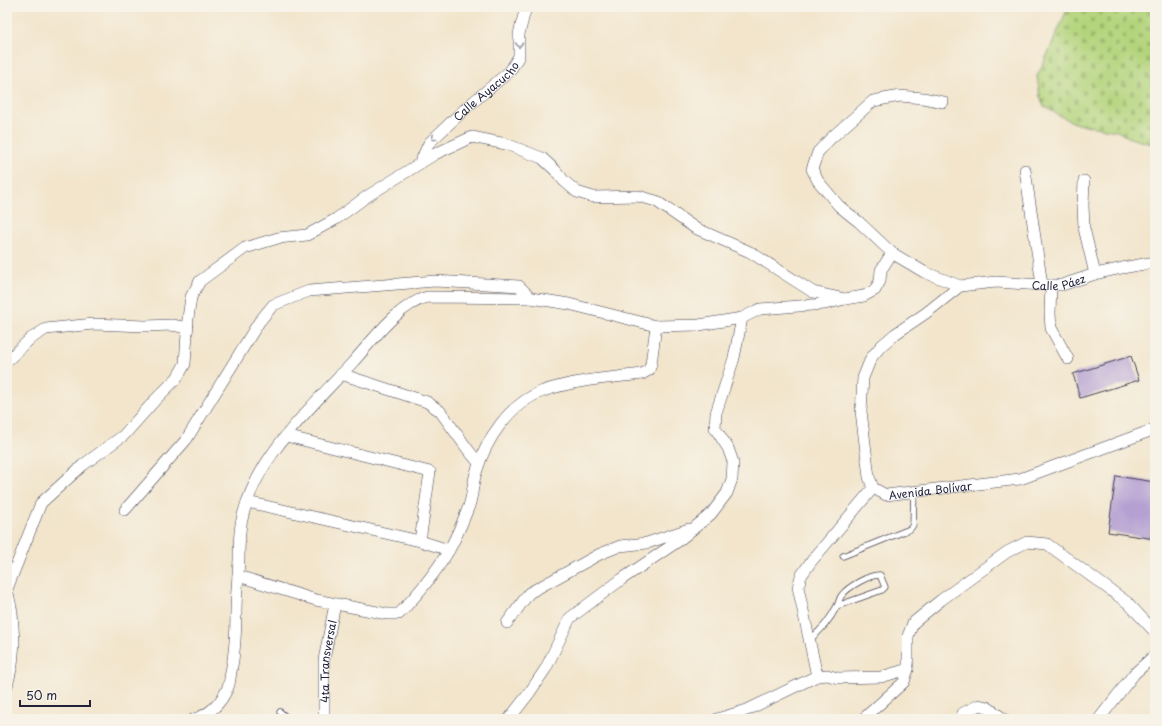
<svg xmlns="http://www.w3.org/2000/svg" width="1162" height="726" viewBox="0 0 1162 726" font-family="'Playpen Sans',sans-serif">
  <defs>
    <pattern id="cemetery-stones" width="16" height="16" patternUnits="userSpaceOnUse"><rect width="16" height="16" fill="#b3d47b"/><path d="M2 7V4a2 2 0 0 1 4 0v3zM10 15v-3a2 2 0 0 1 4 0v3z" fill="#9ab66b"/></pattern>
  </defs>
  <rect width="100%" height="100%" fill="#f7f3e8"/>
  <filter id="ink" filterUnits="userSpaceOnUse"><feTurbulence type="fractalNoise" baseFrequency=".025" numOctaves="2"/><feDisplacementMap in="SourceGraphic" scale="8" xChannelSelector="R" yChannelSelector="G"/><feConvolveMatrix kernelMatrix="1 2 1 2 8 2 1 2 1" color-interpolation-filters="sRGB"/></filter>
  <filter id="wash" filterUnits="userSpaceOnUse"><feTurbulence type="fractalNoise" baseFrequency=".012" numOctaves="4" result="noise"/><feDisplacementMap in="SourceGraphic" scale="16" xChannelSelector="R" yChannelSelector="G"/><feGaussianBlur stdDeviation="0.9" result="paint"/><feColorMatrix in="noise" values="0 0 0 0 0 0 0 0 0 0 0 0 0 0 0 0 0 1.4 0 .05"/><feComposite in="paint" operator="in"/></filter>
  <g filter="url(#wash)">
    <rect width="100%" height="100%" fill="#f2e5cc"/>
    <path fill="url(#cemetery-stones)" stroke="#6a7b5b" d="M1068,7h87v138l-25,-7 -13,-7 -40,-7 -19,-9 -14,-9 -4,-9 -3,-21 13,-27z"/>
    <g id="blocks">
      <path fill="#b5a0d2" d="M1131,356l8,24 -59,18 -7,-24z
        M1116,476l39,6v57l-47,-7z"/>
    </g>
  </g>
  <g filter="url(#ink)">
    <use href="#blocks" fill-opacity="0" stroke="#413f51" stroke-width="1"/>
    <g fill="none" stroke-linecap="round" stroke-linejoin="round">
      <g stroke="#413f51" stroke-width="7">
        <path id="service" d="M843,556l67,-27 3,-4 1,-33
          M809,640c12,-9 21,-20 28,-34 2,-3 2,-8 5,-11 6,-8 28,-21 38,-20l5,12 -3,3 -45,16
          M280,712l8,7"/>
      </g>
      <g stroke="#413f51" stroke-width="12">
        <g id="minor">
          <path id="s1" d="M943,102l-20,-4 -23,-2 -27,5 -42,37 -13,14 -6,17 6,12 21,25 20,16 33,31 32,19 36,14 36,-4 46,3h20l33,-11 27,-6 33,-6"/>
          <path id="s2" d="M420,163l9,-20 38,-36 43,-36 9,-15v-22l7,-27"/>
          <path d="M1025,170l17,115"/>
          <path d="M1084,181l-1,24 1,23 11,46"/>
          <path d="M1051,285l-1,28 1,15 17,31"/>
          <path id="s3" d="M960,286l-34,27 -31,21 -14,12 -10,12 -8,20 -2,33 8,66 4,11 13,7 134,-16 135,-50"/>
          <path d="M7,361l23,-22 16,-10 47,-5 52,2 27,-1 16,3"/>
          <path d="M341,374l86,28 13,9 29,40 10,12"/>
          <path d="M286,436l144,36 -10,69"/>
          <path d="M873,488l-63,75 -9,13 -3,11 19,89 10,-1 11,3 43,-1 27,-8v-33l5,-13 28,-23 66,-48 20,-10 20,2 81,59 27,29"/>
          <path d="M247,502l173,39 29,9"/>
          <path d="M125,510l61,-70 73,-118 14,-17 36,-14 126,-10 84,5 12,12"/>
          <path d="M238,576l78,24 71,14h12c17,-18 34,-38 47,-59 9,-14 15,-29 21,-44 6,-12 5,-26 9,-38 10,-34 33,-69 67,-82 32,-11 66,-13 99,-17l7,-4 2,-6 5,-38"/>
          <path d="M507,623l22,-30 71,-39 20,-8 27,-3 42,-14"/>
          <path d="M7,686l5,-21 2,-23 -2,-30 -5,-23 34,-86 42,-38 41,-30 32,-36 21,-21 8,-14 3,-46 3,-21 9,-16 45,-33 33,-10 29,-3 29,-16 30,-22 69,-43 37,-17 34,7 36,14 13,12 9,11 13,11 16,5 45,-1 18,5 39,27 55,24 63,40 32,7"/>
          <path d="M194,719c16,-4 28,-17 34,-32 2,-4 2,-10 3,-15 4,-20 5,-40 5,-60 0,-17 2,-34 3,-52 0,-11 0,-24 2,-36 12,-65 69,-115 112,-162 20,-22 45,-57 74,-65l104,1 38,6 87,22 43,-1 43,-7 18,-9 65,-5 20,-5 19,-3 11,-6 5,-9 1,-11 11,-17"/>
          <path id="s4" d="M324,719v-59l11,-56"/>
          <path d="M509,719l21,-27 16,-24 24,-50 52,-39 55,-37 34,-28 16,-21 5,-14 1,-17 -5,-14 -13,-20 1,-15 18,-55 8,-40"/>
          <path d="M717,719l30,-9 70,-34"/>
          <path d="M863,719l41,-37 4,-13"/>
          <path d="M961,719l2,-6 16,-8 8,2 17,12"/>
          <path d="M1099,719l35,-45 21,-19"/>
        </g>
      </g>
      <use href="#service" stroke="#fff" stroke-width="5.5"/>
      <use href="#minor" stroke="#fff" stroke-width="11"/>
    </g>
    <defs><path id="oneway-chevron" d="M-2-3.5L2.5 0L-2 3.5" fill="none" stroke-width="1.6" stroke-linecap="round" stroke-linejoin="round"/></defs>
    <g stroke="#9c9ca7">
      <use href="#oneway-chevron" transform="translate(519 45) rotate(91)"/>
      <use href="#oneway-chevron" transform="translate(434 138) rotate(137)"/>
    </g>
  </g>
  <g text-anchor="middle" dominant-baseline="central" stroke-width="3.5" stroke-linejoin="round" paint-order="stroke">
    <g font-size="11" fill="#22223b" stroke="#f7f3e8">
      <text stroke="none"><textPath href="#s2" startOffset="99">Calle Ayacucho</textPath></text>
      <text stroke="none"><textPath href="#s1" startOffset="456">Calle Páez</textPath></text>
      <text stroke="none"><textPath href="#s3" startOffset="307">Avenida Bolívar</textPath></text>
      <text stroke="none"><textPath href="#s4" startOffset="58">4ta Transversal</textPath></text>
    </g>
  </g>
  <rect width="1162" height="726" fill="none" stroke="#f7f3e8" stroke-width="24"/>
  <path d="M20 700v6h70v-6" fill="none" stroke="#22223b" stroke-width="2"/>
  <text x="26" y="700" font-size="12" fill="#22223b" stroke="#f7f3e8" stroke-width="3" paint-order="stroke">50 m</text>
</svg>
